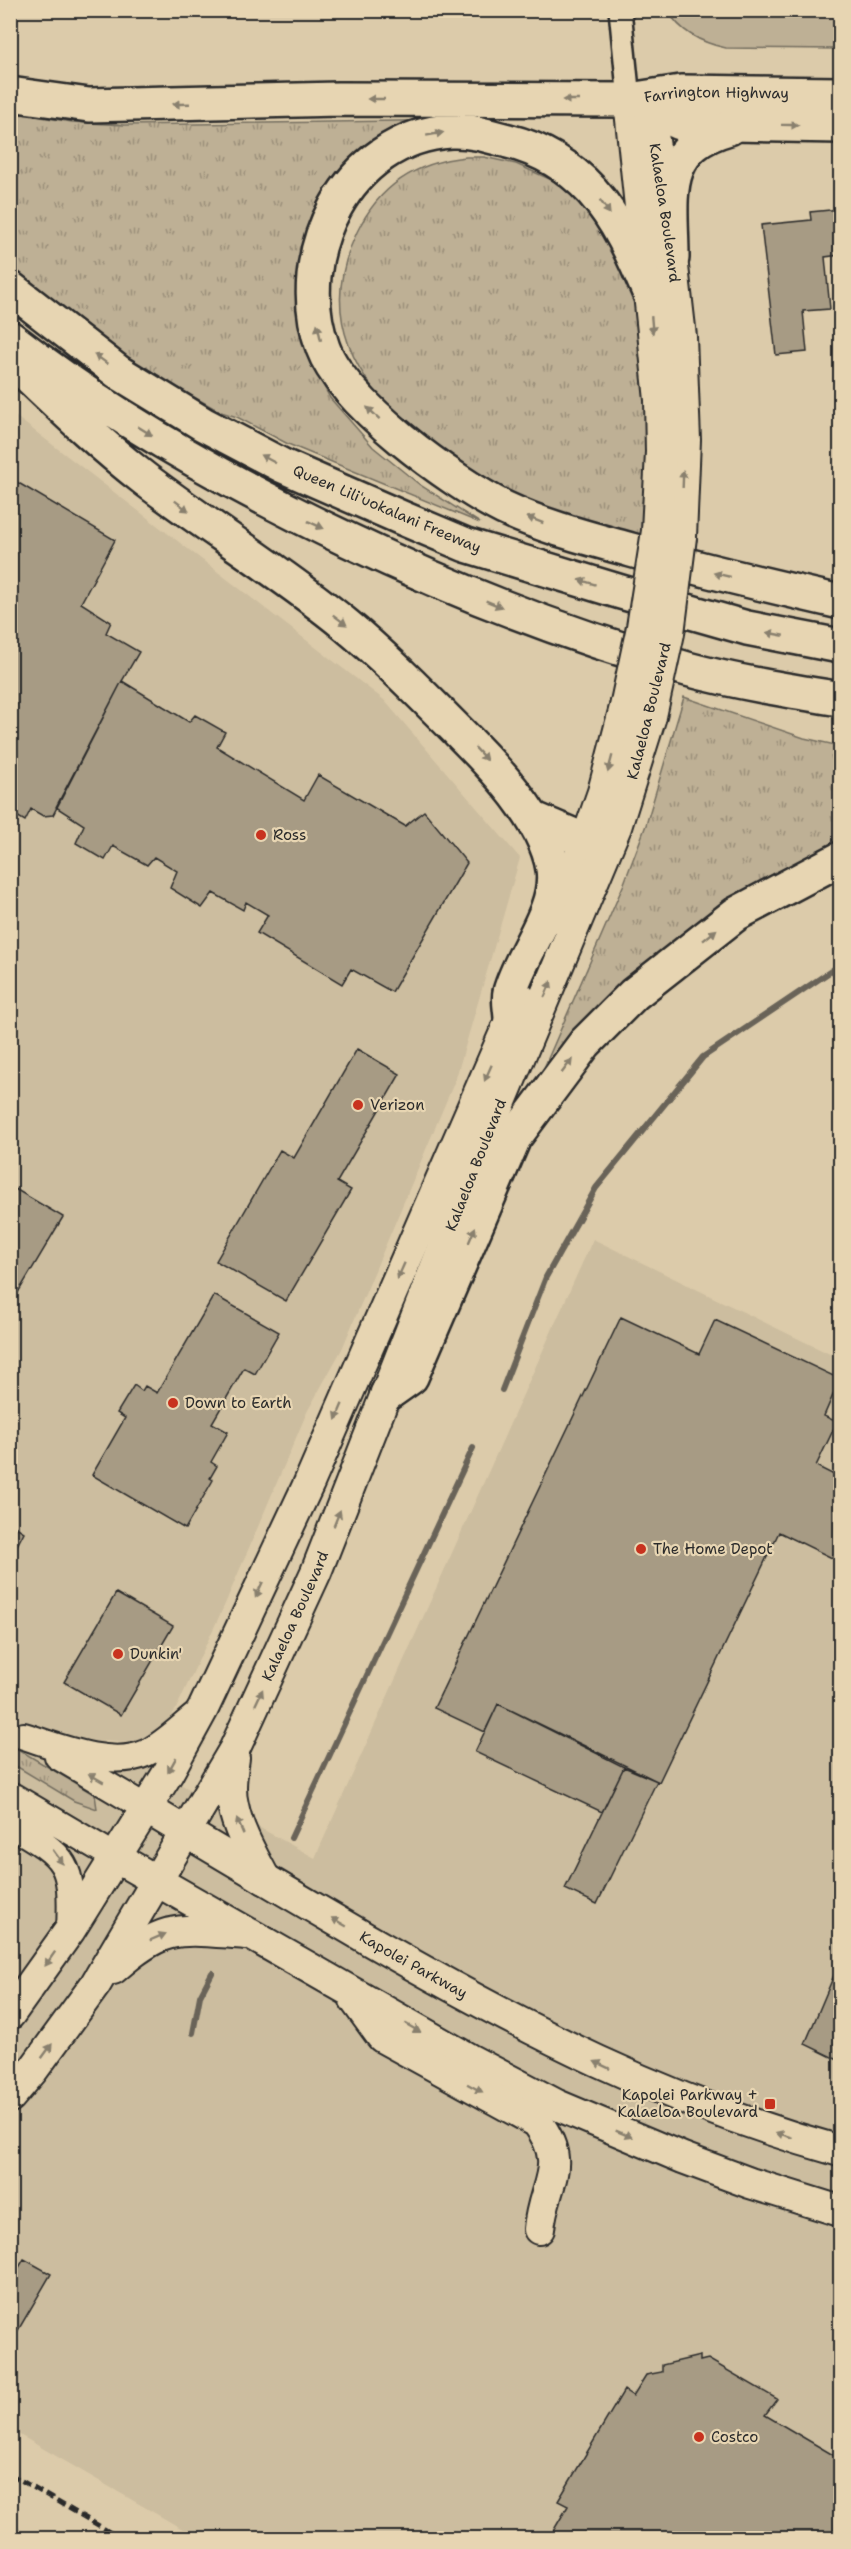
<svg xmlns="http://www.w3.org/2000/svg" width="851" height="2549" viewBox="0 0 851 2549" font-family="'Shantell Sans',sans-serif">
  <defs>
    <pattern id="grass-tufts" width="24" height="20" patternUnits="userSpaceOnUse" patternTransform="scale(1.5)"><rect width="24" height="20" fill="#beb095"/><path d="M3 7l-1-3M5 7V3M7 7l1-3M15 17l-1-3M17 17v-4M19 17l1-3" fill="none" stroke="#9b8f7a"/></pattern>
  </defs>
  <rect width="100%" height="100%" fill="#dccbaa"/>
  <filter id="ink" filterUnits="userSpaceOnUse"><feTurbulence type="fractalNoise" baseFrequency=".0167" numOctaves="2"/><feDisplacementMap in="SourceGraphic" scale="12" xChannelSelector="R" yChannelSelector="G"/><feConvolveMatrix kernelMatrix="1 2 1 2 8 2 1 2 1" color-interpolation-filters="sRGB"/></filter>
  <g filter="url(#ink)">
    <path fill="#ccbd9f" d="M10,412l374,288 136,158 -64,220 -114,271 -35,63 -82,192 -50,107 -19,23 -23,9 -31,-2 213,117 278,-619 247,120v1179h-642l-187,-108z
      M10,2516h1l15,22h-15z"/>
    <path fill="url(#grass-tufts)" stroke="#746e60" stroke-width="1.5" d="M10,112l62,10 52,3 338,-5 -39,13 -116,99 -8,28 -2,33 6,53 27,52 43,49 47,38 60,38 -192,-79 -51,-27 -16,-5 -78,-43 -132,-98z
      M466,157h18l32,7 47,21 18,14 42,53 23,82 5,208c-49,-14 -100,-27 -145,-51 -97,-50 -208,-137 -149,-259 22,-46 59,-70 109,-75z
      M684,697l120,41 36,8v108l-17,6 -293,240 93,-214 23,-61z
      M11,1745l84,50 2,14 -23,-8 -63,-38z"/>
    <path fill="#beb095" stroke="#746e60" stroke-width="1.5" d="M668,11h172v38l-114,-1c-24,-5 -45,-15 -58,-37z"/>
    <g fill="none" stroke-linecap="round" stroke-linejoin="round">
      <path stroke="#696459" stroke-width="6" d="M502,1390l44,-113 50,-89 107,-131 137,-92
        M291,1838l182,-390
        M193,2033l7,-37 12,-23"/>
    </g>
    <path fill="#a79b84" stroke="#2b2b2b" stroke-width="1.5" d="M840,209v46l-15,2 5,52 -27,2 4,41 -31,3 -15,-130 50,-5 -1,-8z
      M10,478l105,62 -34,63 30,19 -5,11 33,19 -17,29 -69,134 -10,1 -12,-7 -6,12 -15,-9z
      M122,681l67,41 6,-7 30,17 -8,15 87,53 14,-25 87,51 19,-15 43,52 -75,129 -41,-23 -9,15 -85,-51 11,-18 -22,-13 -3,8 -30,-17 -11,15 -32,-20 7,-17 -23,-14 -7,8 -34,-19 -8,14 -29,-17 8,-18 -28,-18z
      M357,1049l43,25 -63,108 14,8 -65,111 -70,-40 64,-111 14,8z
      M10,1186l53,31 -53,89z
      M214,1295l65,37 -24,42 -11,-6 -32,55 16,9 -17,30 6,4 -7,12 3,2 -28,49 -93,-54 33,-57 -8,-5 17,-28 8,6 3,-5 12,7z
      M621,1317l78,37 16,-34 125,59 -16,37 13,6 -21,44 24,12v62l-8,18 -53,-26 -120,250 -161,-78 -13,28 -51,-24z
      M10,1523l14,9 -14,27z
      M116,1593l57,33 -52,89 -57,-33z
      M498,1704l126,63 -22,45 -127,-60z
      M624,1767l33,14 -60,123 -32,-15z
      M840,1961v100l-35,-17z
      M24,2259l27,15 -41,70v-62z
      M700,2356v5l8,-2 69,40 -12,16 75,44v79h-291l19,-32 -10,-5 66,-111 9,6 13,-21 16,-3v-7z"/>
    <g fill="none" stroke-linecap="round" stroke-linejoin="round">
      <g stroke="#2b2b2b" stroke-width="26">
        <path id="minor" d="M620,10l9,90"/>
      </g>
      <g stroke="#2b2b2b" stroke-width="30">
        <path id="tertiary" d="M24,1736c34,11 87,33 122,17 19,-9 35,-26 52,-39
          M58,1756l88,52
          M10,1795l105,62
          M10,1824c58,34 63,38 60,106"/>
      </g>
      <g stroke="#2b2b2b" stroke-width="34">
        <g id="secondary">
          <path id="s1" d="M629,100l23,28 20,130 9,79 4,103 -4,97"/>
          <path d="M629,100l31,300 1,52 -4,79"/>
          <path d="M554,917l32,-76 17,-49 22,-85"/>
          <path d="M234,1758c-2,15 -5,31 -1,47 5,26 20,51 32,74"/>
          <path id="s2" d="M146,1808c74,45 148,88 223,132 155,89 298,163 471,211"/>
          <path d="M115,1857l354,202 88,46 126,53 67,25 90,28"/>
          <path d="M113,1969c52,-46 65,-40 132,-35"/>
          <path d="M355,2000l27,37 155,85c33,44 6,61 2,107"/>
          <path d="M10,2014l60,-84 98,-157 35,-64 106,-226 211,-485"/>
          <path id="s3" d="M10,2097l23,-27 62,-85 139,-235 82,-178 179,-456 121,-289 35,-111"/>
        </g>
      </g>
      <g stroke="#2b2b2b" stroke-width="38">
        <g id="primary">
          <path d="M629,100l51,23 160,3"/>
          <path id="s4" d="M629,100l52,-8 159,2"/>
          <path d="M672,258c0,-59 -14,-110 57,-130"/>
        </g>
      </g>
      <g stroke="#2b2b2b" stroke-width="38">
        <path id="motorway" d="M10,94l79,11 249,-6 291,1
          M10,288l108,84 85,52 80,42 119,52 64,27 155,47 126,36 93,18
          M649,292c-15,-35 -31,-72 -57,-101 -23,-25 -52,-42 -84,-50 -18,-5 -38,-11 -57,-10 -104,6 -162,125 -128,217 20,55 129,134 181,160 40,19 84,30 127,42 70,20 139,36 209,52
          M10,338c103,80 217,144 334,200 111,53 225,98 343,131 48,13 104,22 153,30
          M14,362c42,40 86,83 132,118 66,50 137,93 200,145 40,33 76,70 113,107 34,34 86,87 94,137 6,41 -33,85 -43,123 -2,8 1,19 1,27
          M532,818l54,23
          M387,1394l24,-17 103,-239 71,-95 49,-49 102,-80 104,-55"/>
      </g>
      <use href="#minor" stroke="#e7d5b2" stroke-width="21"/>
      <use href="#tertiary" stroke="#e7d5b2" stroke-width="26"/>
      <use href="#secondary" stroke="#e7d5b2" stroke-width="30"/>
      <use href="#primary" stroke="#e7d5b2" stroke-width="33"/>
      <use href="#motorway" stroke="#e7d5b2" stroke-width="33"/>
      <path stroke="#2b2b2b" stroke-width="4.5" stroke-dasharray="9 4.5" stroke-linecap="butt" d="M10,2474l110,64"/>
      <g stroke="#2b2b2b" stroke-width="34" stroke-linecap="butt">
        <path id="secondary-bridge" d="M625,707l17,-80 15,-96
          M651,716l18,-83 12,-96"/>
      </g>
      <use href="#secondary-bridge" stroke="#e7d5b2" stroke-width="30"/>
    </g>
    <defs><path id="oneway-solid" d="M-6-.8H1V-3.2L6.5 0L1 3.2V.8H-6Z" transform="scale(1.5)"/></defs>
    <g fill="#89806e">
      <use href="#oneway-solid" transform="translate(376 99) rotate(-180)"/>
      <use href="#oneway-solid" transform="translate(571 100) rotate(-180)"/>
      <use href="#oneway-solid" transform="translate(181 104) rotate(178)"/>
      <use href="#oneway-solid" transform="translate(790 125) rotate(1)"/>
      <use href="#oneway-solid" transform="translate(435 134) rotate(-10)"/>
      <use href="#oneway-solid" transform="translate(605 207) rotate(54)"/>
      <use href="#oneway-solid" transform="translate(652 325) rotate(85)"/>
      <use href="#oneway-solid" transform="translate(319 332) rotate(-103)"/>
      <use href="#oneway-solid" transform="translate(101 359) rotate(-143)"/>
      <use href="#oneway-solid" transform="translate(373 413) rotate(-137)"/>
      <use href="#oneway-solid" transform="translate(145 431) rotate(32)"/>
      <use href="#oneway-solid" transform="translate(268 459) rotate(-152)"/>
      <use href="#oneway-solid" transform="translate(683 479) rotate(-88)"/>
      <use href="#oneway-solid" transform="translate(182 506) rotate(37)"/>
      <use href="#oneway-solid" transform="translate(535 520) rotate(-159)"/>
      <use href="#oneway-solid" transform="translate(316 525) rotate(25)"/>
      <use href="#oneway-solid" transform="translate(722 575) rotate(-167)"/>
      <use href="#oneway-solid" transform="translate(587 582) rotate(-163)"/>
      <use href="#oneway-solid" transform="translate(494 604) rotate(22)"/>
      <use href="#oneway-solid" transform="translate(340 620) rotate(37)"/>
      <use href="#oneway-solid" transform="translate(775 634) rotate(-169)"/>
      <use href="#oneway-solid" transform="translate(481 754) rotate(47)"/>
      <use href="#oneway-solid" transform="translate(610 764) rotate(105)"/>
      <use href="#oneway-solid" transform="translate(710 935) rotate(-39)"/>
      <use href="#oneway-solid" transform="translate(548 989) rotate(-67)"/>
      <use href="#oneway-solid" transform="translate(567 1066) rotate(-53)"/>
      <use href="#oneway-solid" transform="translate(488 1073) rotate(114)"/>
      <use href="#oneway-solid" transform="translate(472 1235) rotate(-67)"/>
      <use href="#oneway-solid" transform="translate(401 1271) rotate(114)"/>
      <use href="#oneway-solid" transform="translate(339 1412) rotate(113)"/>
      <use href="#oneway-solid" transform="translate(337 1518) rotate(-68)"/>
      <use href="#oneway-solid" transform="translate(259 1590) rotate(115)"/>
      <use href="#oneway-solid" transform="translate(259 1697) rotate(-65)"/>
      <use href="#oneway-solid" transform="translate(172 1765) rotate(119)"/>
      <use href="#oneway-solid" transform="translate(96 1778) rotate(-150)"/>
      <use href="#oneway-solid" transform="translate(240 1826) rotate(-113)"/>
      <use href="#oneway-solid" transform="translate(58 1857) rotate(54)"/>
      <use href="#oneway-solid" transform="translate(339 1922) rotate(-150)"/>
      <use href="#oneway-solid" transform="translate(158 1937) rotate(-23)"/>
      <use href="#oneway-solid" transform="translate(50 1959) rotate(125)"/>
      <use href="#oneway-solid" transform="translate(413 2028) rotate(30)"/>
      <use href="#oneway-solid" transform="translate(47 2051) rotate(-54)"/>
      <use href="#oneway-solid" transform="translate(602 2065) rotate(-155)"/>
      <use href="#oneway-solid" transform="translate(475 2088) rotate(28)"/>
      <use href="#oneway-solid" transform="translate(624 2134) rotate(22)"/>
      <use href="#oneway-solid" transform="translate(784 2135) rotate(-162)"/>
    </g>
  </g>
  <g fill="#c8321e" stroke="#e7d5b2" stroke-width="2">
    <circle cx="261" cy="835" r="6"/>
    <circle cx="358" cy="1105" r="6"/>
    <circle cx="173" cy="1403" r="6"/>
    <circle cx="641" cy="1549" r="6"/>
    <circle cx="118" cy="1654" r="6"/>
    <rect x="764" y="2098" width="12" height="12" rx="3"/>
    <circle cx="699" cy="2437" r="6"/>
  </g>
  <g text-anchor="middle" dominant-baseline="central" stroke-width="4.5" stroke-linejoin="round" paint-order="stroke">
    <g font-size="15" fill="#2b2b2b" stroke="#e7d5b2">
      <text stroke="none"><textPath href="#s4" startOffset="88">Farrington Highway</textPath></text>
      <text stroke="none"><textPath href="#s1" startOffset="122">Kalaeloa Boulevard</textPath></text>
      <text transform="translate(387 509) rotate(23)">Queen Liliʻuokalani Freeway</text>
      <text transform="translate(649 711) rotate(-76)">Kalaeloa Boulevard</text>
      <text stroke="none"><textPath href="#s3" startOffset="1047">Kalaeloa Boulevard</textPath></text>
      <text stroke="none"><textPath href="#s3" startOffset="561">Kalaeloa Boulevard</textPath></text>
      <text stroke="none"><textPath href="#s2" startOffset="310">Kapolei Parkway</textPath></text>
    </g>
    <g font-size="15" fill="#2b2b2b" stroke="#e7d5b2" text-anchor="start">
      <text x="273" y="835">Ross</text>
      <text x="370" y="1105">Verizon</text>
      <text x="185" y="1403">Down to Earth</text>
      <text x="653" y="1549">The Home Depot</text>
      <text x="130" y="1654">Dunkin'</text>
      <text x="758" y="2095" text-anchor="end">Kapolei Parkway +<tspan x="758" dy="17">Kalaeloa Boulevard</tspan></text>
      <text x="711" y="2437">Costco</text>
    </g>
  </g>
  <rect width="851" height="2549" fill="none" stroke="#e7d5b2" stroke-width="36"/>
  <rect x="18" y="18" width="815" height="2513" fill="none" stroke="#2b2b2b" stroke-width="2" filter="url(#ink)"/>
</svg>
